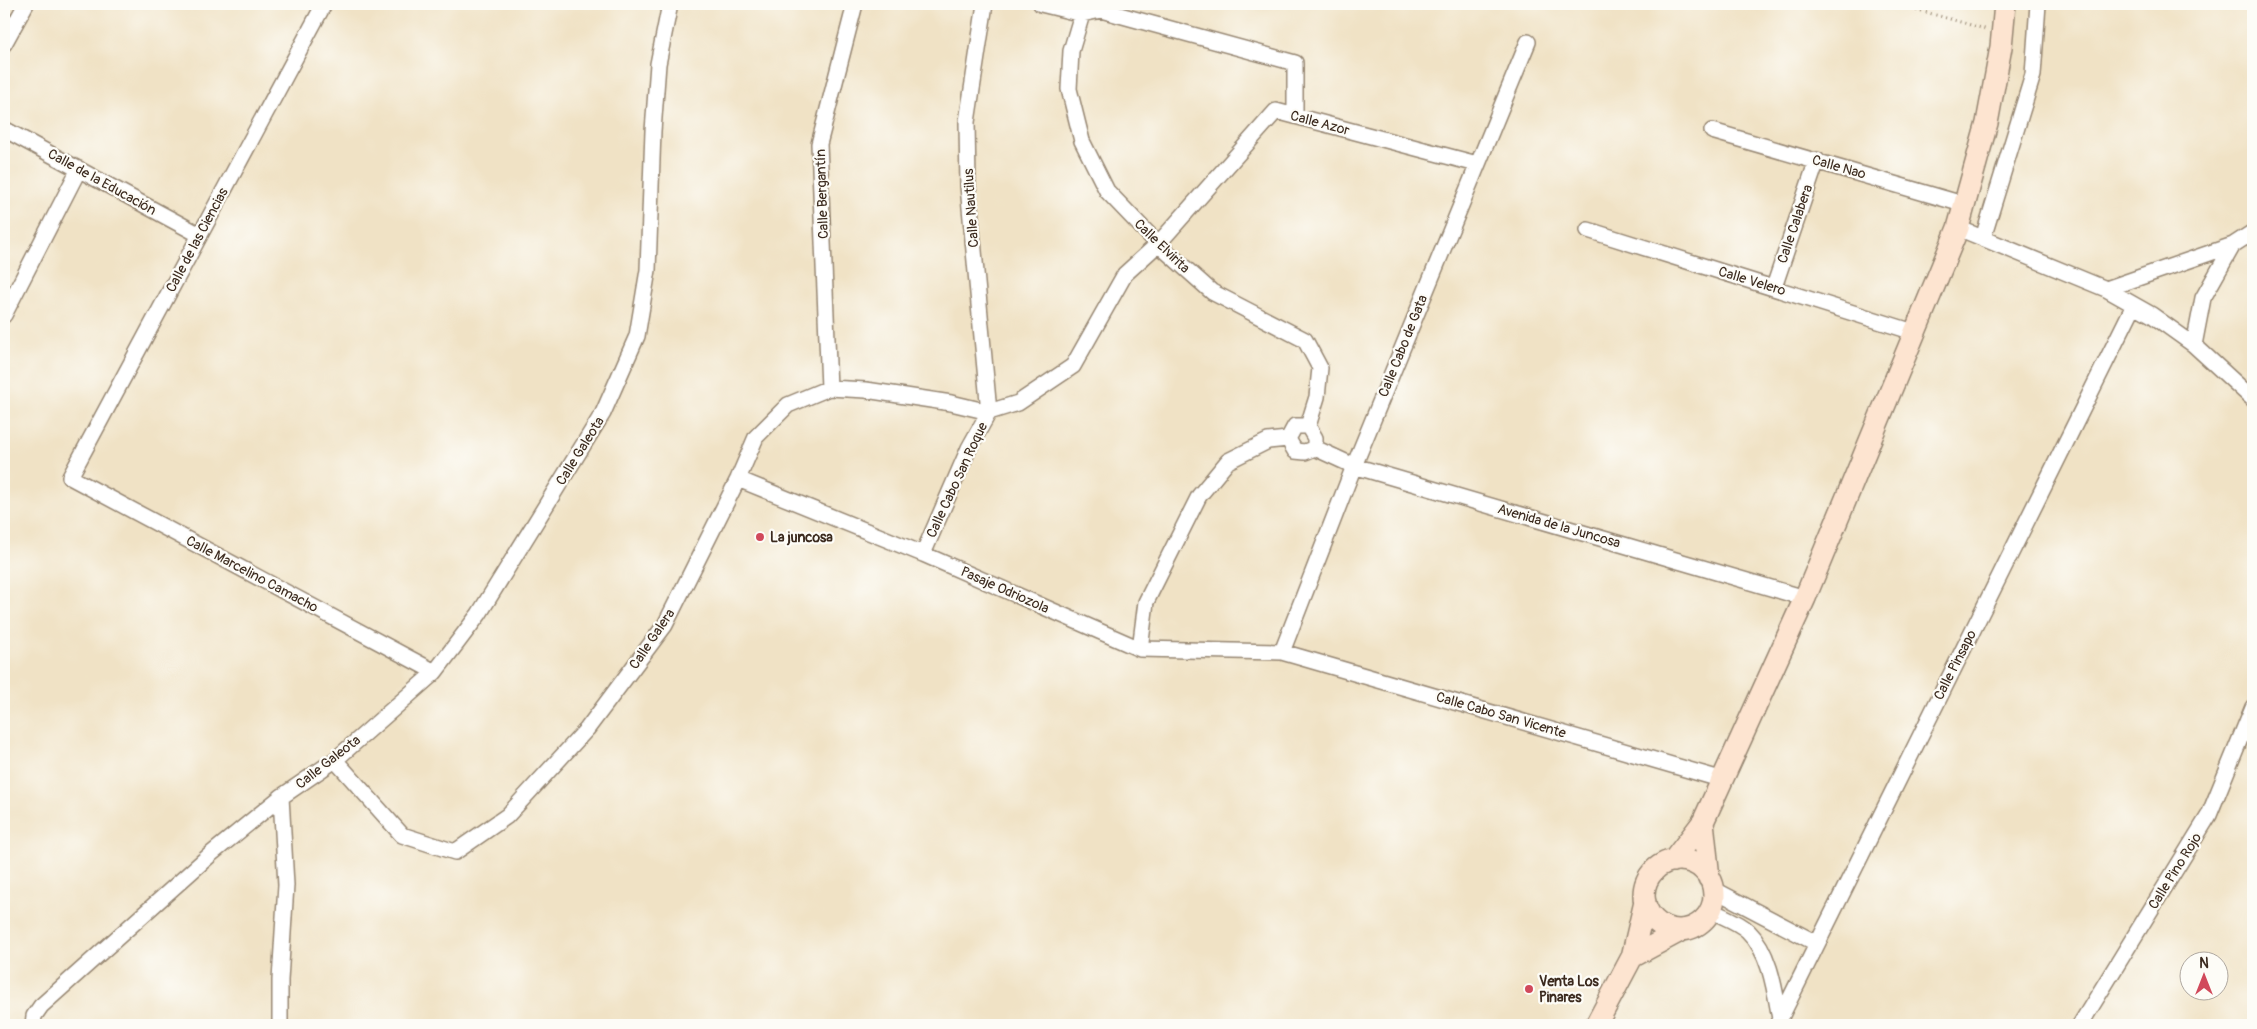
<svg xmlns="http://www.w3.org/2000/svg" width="2257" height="1029" viewBox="0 0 2257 1029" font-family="Pangolin,sans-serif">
  <rect width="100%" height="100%" fill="#fdfcf7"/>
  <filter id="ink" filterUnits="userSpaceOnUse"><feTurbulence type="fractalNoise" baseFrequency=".02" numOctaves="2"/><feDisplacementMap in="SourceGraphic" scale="10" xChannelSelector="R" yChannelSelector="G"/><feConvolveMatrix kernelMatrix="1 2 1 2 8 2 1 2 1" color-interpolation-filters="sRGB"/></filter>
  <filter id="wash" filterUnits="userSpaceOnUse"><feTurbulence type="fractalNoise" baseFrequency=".0096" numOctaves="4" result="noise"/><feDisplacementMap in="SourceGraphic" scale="20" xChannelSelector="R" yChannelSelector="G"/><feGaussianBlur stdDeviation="1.12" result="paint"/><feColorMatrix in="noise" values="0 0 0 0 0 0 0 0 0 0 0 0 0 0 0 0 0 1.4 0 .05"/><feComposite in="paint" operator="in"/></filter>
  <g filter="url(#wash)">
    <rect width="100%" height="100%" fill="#f0e2c5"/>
  </g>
  <g filter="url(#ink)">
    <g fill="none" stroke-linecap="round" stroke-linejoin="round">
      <g stroke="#968672" stroke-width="18">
        <path id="street" d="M324,4l-254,473 365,195
          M985,4l-18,118 1,64 21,226
          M1041,4l41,10 19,-4 194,53v53
          M1082,14l-11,37 -2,38 13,52 25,50 51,53 54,48 93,48 15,28 -3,29 -9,29
          M4,44l22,-40
          M4,129l196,106
          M1712,131l254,74
          M1958,228l148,61
          M1588,230l329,103
          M1983,238l50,-163 5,-71
          M2233,245l20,-13
          M1774,287l43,-127
          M4,315l75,-146
          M2194,345l9,-47 30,-53 -127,44 46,26 42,30 59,54
          M829,388l-10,-244 36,-140
          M1295,426h13l7,12v10l-10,4 -10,-1 -7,-12z
          M1315,448l39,18 451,132
          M738,479l185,75 217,95 142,3 438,127
          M923,554l46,-106 20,-36 29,-9 55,-37 52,-92 33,-30 118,-133 201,53
          M1140,649l6,-47 53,-106 29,-35 40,-20 20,-2
          M1282,652l72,-186 174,-424
          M335,760l67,75 53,17 52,-36 80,-87 78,-104 73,-146 18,-42 32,-32 41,-17 37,2 85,13 38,9
          M1713,889l103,54
          M1710,910c11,6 29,12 38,21 22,21 27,60 32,88
          M33,1025l1,-9 7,-10 170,-152 70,-57 54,-37 100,-88 44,-58 124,-201 34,-77 11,-66 5,-139 5,-67 12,-60
          M280,1025v-45l6,-95 -5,-88
          M1777,1025l357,-720
          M2080,1025l129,-210 44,-108"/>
      </g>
      <g stroke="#968672" stroke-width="24">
        <path id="secondary" d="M1703,822l6,56
          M1644 895a35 35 0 1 1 70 0a35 35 0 1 1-70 0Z
          M1673,861l30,-39 102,-224 153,-370 29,-105 14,-76 4,-43
          M1632,957l50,-27
          M1596,1025l36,-68 13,-55"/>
      </g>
      <path stroke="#968672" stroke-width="3" stroke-dasharray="1 4" stroke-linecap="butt" d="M1897,4l88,25"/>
      <use href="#street" stroke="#fff" stroke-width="15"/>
      <use href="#secondary" stroke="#fde4d0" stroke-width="21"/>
    </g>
  </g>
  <g fill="#d1495b" stroke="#fdfcf7" stroke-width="2">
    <circle cx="760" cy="537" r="5"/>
    <circle cx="1529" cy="989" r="5"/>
  </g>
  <g text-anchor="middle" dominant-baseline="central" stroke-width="4.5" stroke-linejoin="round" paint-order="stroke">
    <g font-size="14" fill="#3b2a1e" stroke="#fdfcf7">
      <text transform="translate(1320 123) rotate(15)">Calle Azor</text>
      <text transform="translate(1839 167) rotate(16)">Calle Nao</text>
      <text transform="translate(102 182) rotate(29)">Calle de la Educación</text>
      <text transform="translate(822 194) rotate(-92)">Calle Bergantín</text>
      <text transform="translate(971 208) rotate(-94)">Calle Nautilus</text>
      <text transform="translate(1795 224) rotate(-71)">Calle Calabera</text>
      <text transform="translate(197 240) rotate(-62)">Calle de las Ciencias</text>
      <text transform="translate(1162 246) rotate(44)">Calle Elvirita</text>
      <text transform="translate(1752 281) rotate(17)">Calle Velero</text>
      <text transform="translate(1403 346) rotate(-68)">Calle Cabo de Gata</text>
      <text transform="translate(580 451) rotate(-58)">Calle Galeota</text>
      <text transform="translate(957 480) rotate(-65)">Calle Cabo San Roque</text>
      <text transform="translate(1559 526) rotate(16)">Avenida de la Juncosa</text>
      <text transform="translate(252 574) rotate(28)">Calle Marcelino Camacho</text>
      <text transform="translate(1005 590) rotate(24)">Pasaje Odriozola</text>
      <text transform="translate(652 639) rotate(-56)">Calle Galera</text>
      <text transform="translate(1955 665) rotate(-63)">Calle Pinsapo</text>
      <text transform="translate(1501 715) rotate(16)">Calle Cabo San Vicente</text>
      <text transform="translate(328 762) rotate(-38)">Calle Galeota</text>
      <text transform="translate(2175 871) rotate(-58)">Calle Pino Rojo</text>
    </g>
    <g font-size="14" font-weight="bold" fill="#3b2a1e" stroke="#fdfcf7" text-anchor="start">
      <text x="770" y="537">La juncosa</text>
      <text x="1539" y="981">Venta Los<tspan x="1539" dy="16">Pinares</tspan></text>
    </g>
  </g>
  <rect width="2257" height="1029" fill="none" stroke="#fdfcf7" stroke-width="20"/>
  <g transform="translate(2204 976)"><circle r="24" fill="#fdfcf7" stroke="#afa8a0"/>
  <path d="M0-4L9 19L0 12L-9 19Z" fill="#d1495b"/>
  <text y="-8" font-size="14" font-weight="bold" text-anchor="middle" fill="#3b2a1e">N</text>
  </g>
</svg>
